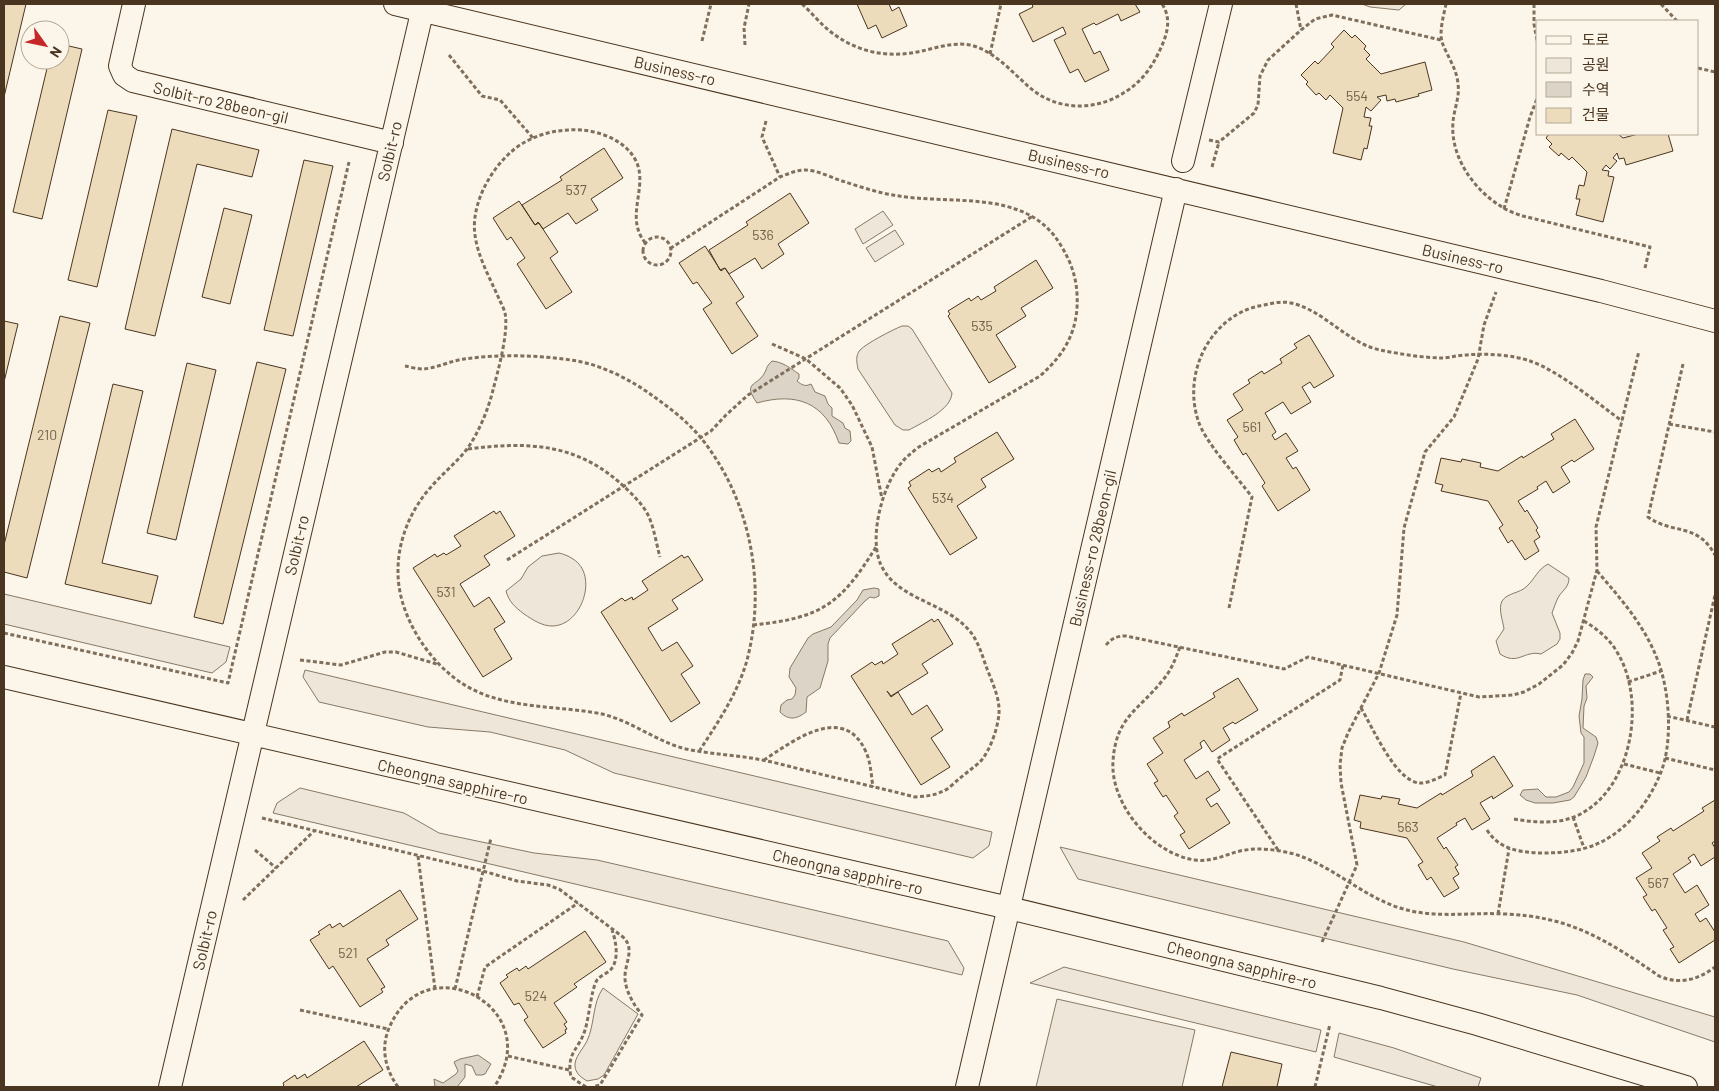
<svg xmlns="http://www.w3.org/2000/svg" width="1719" height="1091" viewBox="0 0 1719 1091" font-family="Barlow,'Noto Sans KR',sans-serif">
  <rect width="100%" height="100%" fill="#fbf6e9"/>
  <path fill="#ede6d9" stroke="#887966" d="M1362,4h44l-7,6 -29,-3z
    M883,211l10,14 -30,19 -8,-15z
    M895,230l9,14 -29,18 -9,-14z
    M902,326h6l4,3 40,64c-1,17 -29,29 -43,37h-6l-8,-5 -37,-56c-1,-6 -3,-13 2,-19 7,-7 32,-20 42,-24z
    M559,553c4,1 10,3 14,6 26,16 9,67 -21,67 -10,0 -19,-6 -28,-12 -9,-7 -15,-12 -18,-23l15,-12 7,-12 14,-11z
    M1548,564l21,14c0,9 -6,12 -10,18 -3,5 -5,12 -7,17l8,20v6l-3,5 -16,10c-17,-4 -23,12 -41,0l-4,-13 8,-12c-1,-8 -6,-20 -2,-28 5,-8 18,-8 24,-14 9,-8 11,-17 22,-23z
    M4,594l226,53 -4,15 -14,11 -208,-49z
    M305,670l687,162 -3,14 -16,12 -359,-85 -49,-23 -75,-18 -62,-5 -109,-25 -16,-25z
    M300,788l104,25 35,20 95,20 63,7 351,81 16,27 -2,7 -689,-162 4,-10z
    M1060,847l404,95 251,75v25l-138,-47 -124,-26 -375,-90z
    M1064,967l257,63 -5,22 -286,-69z
    M603,988l35,26 -34,61 -6,4 -11,2c-5,-3 -12,-8 -12,-15 -1,-8 8,-17 12,-25 8,-17 5,-37 16,-53z
    M1057,999l138,31 -13,57h-146z
    M1339,1033l55,15 87,30 -3,9h-40l-104,-30z"/>
  <path fill="#dcd4c6" stroke="#887966" d="M772,361c11,1 18,7 27,13v4l-2,3c5,4 8,6 14,3l4,8 10,4 3,8 4,4v8l11,7 2,5 5,3 1,10 -3,3 -9,-1c-14,-41 -43,-51 -82,-40 -15,-21 0,-17 7,-29 4,-7 1,-6 8,-13z
    M874,588l5,1v7l-5,2 -4,-1 -5,4 -35,37 -2,6v17l-8,27 -13,9 -1,15c-9,7 -17,9 -26,0l1,-7 6,-5 5,-1 3,-4 1,-7 -7,-11 1,-9 18,-30 5,-4 18,-7 26,-27 6,-10z
    M1585,674h5l3,3 -7,9 1,12 -3,8 -1,22 13,9 2,6 -4,13 -8,21 -12,20 -4,3 -17,3h-18l-9,-3 -6,-5 3,-5 15,-1 8,8h10l13,-5 4,-5 11,-24v-26l-3,-4 -2,-17 3,-17 1,-19z
    M478,1055l13,9 -6,10 -3,1h-6l-4,-9 -7,-2v13l-8,10h-22l-1,-8 9,4 13,-9 2,-3 -4,-9 6,-3z"/>
  <path fill="#ecdcbc" stroke="#4a3520" d="M4,4h22l-22,93z
    M857,4h32l3,7 7,-4 8,19 -25,12 -6,-13 -8,4z
    M1032,4h103l5,8 -19,9 -3,-7 -22,11 -2,-2 -12,6 12,25 6,-3 9,19 -24,12 -7,-13 -8,4 -16,-33 12,-6 -3,-7 -30,15 -14,-28 14,-7z
    M1344,30l8,8 3,-3 11,11 -2,3 6,6 -4,4 15,15 44,-12 7,28 -14,4 1,2 -23,6 -1,-3 -8,2 -1,-6 -9,2 4,3 -10,11 -5,-4 -2,10 7,1 -2,8h3l-5,23 -3,-1 -3,12 -28,-7 10,-45 -13,-13 -4,5 -7,-7 -3,2 -10,-11 2,-2 -7,-7 14,-14 3,3 16,-17 -3,-3z
    M60,44l22,5 -40,170 -29,-7 36,-152h11z
    M108,110l29,6 -40,171 -29,-7z
    M172,129l87,21 -7,27 -55,-13 -42,172 -30,-7z
    M1549,134h69l5,4 15,-4h30l5,17 -47,14 -2,-7 -5,1 -2,-6 -4,5 4,3 -7,8 -4,-4 -4,5 7,1 -1,5 6,1 -11,45 -27,-7 4,-16h-4l3,-14 5,1 3,-14 -15,-15 -3,3 -8,-7 -2,3 -10,-9 3,-3 -6,-6z
    M604,148l19,30 -32,21 7,11 -22,14 -8,-11 -25,16 -5,-7 -3,3 -13,-20 40,-25 -2,-3z
    M304,160l29,6 -40,170 -29,-6z
    M790,193l19,30 -31,21 6,10 -22,15 -7,-11 -26,16 -4,-6 -5,2 -11,-20 39,-25 -2,-3z
    M519,201l16,24 4,-2 19,29 -8,6 22,34 -26,17 -29,-45 8,-6 -14,-21 -4,3 -14,-22z
    M224,208l28,7 -22,89 -28,-7z
    M705,246l16,25 4,-3 19,29 -8,6 22,33 -26,18 -29,-45 9,-6 -15,-21 -4,2 -14,-21z
    M1036,260l17,28 -32,20 5,8 -30,19 20,32 -27,16 -41,-67 2,-2 -2,-3 21,-13 2,3 7,-5 3,4 15,-9 -2,-4z
    M60,316l30,7 -63,255 -23,-6v-27z
    M4,321l14,3 -14,58z
    M1309,335l25,41 -20,12 -4,-6 -8,5 9,15 -20,12 -8,-12 -18,11 11,19 -4,3 3,5 11,-7 12,18 -12,7 7,11 3,-2 14,23 -32,21 -16,-25 3,-3 -19,-30 -3,2 -9,-15 4,-3 -11,-17 16,-10 -10,-16 17,-11 -2,-3 14,-9 2,3 18,-11 -2,-4 17,-11 -3,-4z
    M257,362l29,7 -63,255 -29,-7z
    M187,363l29,7 -40,170 -29,-7z
    M113,384l30,7 -41,172 56,13 -7,28 -86,-20z
    M1575,419l19,30 -20,13 -2,-2 -11,7 9,15 -17,11 -7,-12 -9,6 1,2 -20,12 7,11 2,-2 11,18 -2,2 4,7 -6,4 5,10 -14,9 -13,-20 -4,3 -9,-15 4,-3 -15,-24 -47,-10 2,-6 -8,-2 6,-25 20,4 1,-3 19,4 -1,4 18,4 24,-15 1,2 31,-19 -3,-5z
    M997,432l17,27 -33,20 5,8 -29,19 20,32 -27,17 -42,-67 3,-2 -2,-4 20,-13 3,3 7,-4 2,4 15,-10 -2,-4z
    M494,511l2,3 4,-3 15,25 -31,20 6,9 -30,19 14,23 15,-10 16,25 -11,7 18,30 -29,18 -70,-109 22,-14 2,3 7,-4 2,2 15,-9 -7,-10z
    M682,555l2,3 4,-2 15,24 -31,20 6,9 -30,19 14,23 15,-9 16,24 -12,8 19,29 -29,19 -70,-110 21,-14 3,3 7,-4 1,3 15,-10 -6,-9z
    M932,619l2,3 4,-3 15,25 -31,20 6,9 -37,23 -4,-5 4,6 7,-5 14,23 15,-10 16,25 -12,8 19,29 -29,18 -70,-109 21,-14 3,3 7,-4 1,3 15,-10 -6,-10z
    M1238,678l20,32 -23,14 -2,-2 -10,6 7,12 -18,12 -8,-12 -4,3 2,5 -18,12 12,19 12,-8 12,19 -14,9 5,8 6,-4 13,20 -41,26 -9,-14 5,-3 -11,-16 4,-3 -12,-18 -3,2 -9,-14 4,-2 -11,-17 16,-11 -10,-15 17,-11 -2,-5 14,-9 2,3 31,-19 -2,-4z
    M1494,756l19,30 -20,13 -1,-3 -12,7 10,16 -18,11 -7,-12 -9,5 1,2 -20,13 7,11 2,-2 12,18 -3,2 4,7 -6,4 6,10 -15,9 -13,-20 -4,3 -9,-15 5,-3 -16,-24 -47,-10 1,-6 -7,-2 6,-25 21,4 1,-3 18,3 -2,5 19,4 24,-15 1,2 31,-19 -2,-5z
    M1715,800v41l-3,2 3,5v9l-14,9 -7,-12 -6,4 3,4 -18,12 12,19 12,-8 12,20 -14,9 5,8 6,-4 9,14v8l-36,23 -9,-14 4,-2 -11,-17 4,-2 -12,-19 -3,2 -9,-14 4,-2 -11,-17 16,-10 -10,-15 18,-12 -3,-4 14,-9 2,3 31,-20 -2,-3z
    M400,890l18,29 -32,21 3,5 -22,14 18,28 -4,2 2,3 -23,15 -27,-41 -4,3 -19,-29 10,-6 -2,-2 12,-8 2,4 8,-5 3,4z
    M585,931l21,31 -32,22 3,3 -23,16 13,19 -3,2 3,5 -2,1 1,3 -23,15 -19,-28 4,-3 -9,-14 -5,2 -14,-22 8,-6 -2,-2 11,-7 2,3 7,-5 2,3z
    M364,1041l19,29 -27,17h-74l2,-2 -1,-2 12,-8 2,4 8,-5 2,4z
    M1231,1052l51,12 -5,23h-55z"/>
  <g fill="none" stroke-linecap="round" stroke-linejoin="round">
    <g stroke="#4a3520" stroke-width="24">
      <path id="minor" d="M134,4l-14,62 4,9 9,6 259,62
        M395,4l1206,287 114,30
        M1183,161l38,-157
        M4,677l1005,231 372,90 96,26 209,63
        M170,1087l254,-1083
        M967,1087l209,-898"/>
    </g>
    <path stroke="#7f6f5c" stroke-width="3" stroke-dasharray="4 2.5" stroke-linecap="butt" d="M802,4c11,10 21,23 33,31 27,19 56,23 87,16 17,-4 35,-10 52,-5 22,7 38,26 55,41 23,20 53,24 81,13 23,-10 37,-24 48,-46 8,-16 15,-34 4,-50
      M1296,4l5,26
      M1446,4c-2,10 -7,27 -4,38 5,14 15,27 16,42 2,13 -4,25 -5,38 -3,35 21,68 49,85 6,4 14,7 21,9l127,31 -5,21
      M1534,4v20l4,22
      M1661,4l16,17
      M702,41l9,-37
      M745,45l-1,-17 5,-24
      M990,54l11,-50
      M449,55l33,41 18,4 33,38
      M1698,68l17,4
      M766,121l-4,16 18,40
      M1209,140l10,2 35,-29 4,-8 2,-29 8,-16 33,-30 14,-11 17,-4 109,25
      M1212,167l7,-25
      M1504,209l26,-92 8,-21
      M643 251a14 14 0 1 1 28 0a14 14 0 1 1-28 0Z
      M645,243c-2,-4 -5,-7 -6,-11 -9,-22 8,-49 -3,-71 -10,-20 -34,-29 -54,-31 -20,-1 -39,2 -57,12 -29,16 -55,59 -50,93 3,23 16,45 25,66 2,4 4,8 5,12 4,19 -7,58 -12,77 -5,20 -14,42 -26,59 -11,14 -25,25 -36,38 -20,22 -33,53 -33,83 -1,43 29,91 65,114 41,26 94,21 139,30 30,7 55,28 84,35 24,5 48,6 71,10 17,3 34,8 51,12 36,9 72,17 107,26 10,-1 18,-1 26,-5 7,-2 13,-9 18,-13 7,-6 14,-11 21,-17 10,-11 18,-34 19,-49 1,-16 -8,-33 -13,-47 -5,-14 -9,-29 -21,-40 -24,-24 -69,-28 -84,-61 -13,-28 2,-82 22,-104 4,-5 9,-8 14,-13l123,-72c26,-23 39,-47 37,-82 -1,-19 -7,-34 -17,-50 -35,-57 -111,-38 -167,-49 -18,-3 -35,-9 -51,-14 -12,-4 -25,-11 -37,-11 -9,0 -17,4 -25,7l-109,71
      M772,344l34,15 34,29 12,17 20,42 10,52
      M1683,364l-35,153c25,18 49,5 67,38
      M405,366c5,1 12,3 18,3 14,-1 27,-8 41,-10 36,-5 77,-4 113,2 27,5 54,19 76,35 17,12 35,26 48,42 49,60 66,147 46,222 -9,33 -29,62 -47,90
      M1669,424l46,8
      M468,449c56,-7 105,-7 151,33 10,9 21,19 28,31 7,13 9,30 13,44
      M507,560l204,-129 15,-16 22,-20 285,-179
      M1229,608l23,-111c-14,-19 -48,-56 -54,-77 -16,-49 14,-107 66,-115 9,-2 18,-4 27,-2 33,7 56,40 89,47 20,4 44,8 64,8 8,-1 15,-3 23,-3 17,-2 47,0 63,6 29,10 66,41 92,60
      M753,625c68,-7 87,-20 123,-78
      M4,633l224,50 121,-521
      M1106,645c6,-7 11,-9 20,-9l158,33 24,-12 171,40 34,-2 11,-3 15,-8 24,-19 9,-12 6,-12 19,-71 -1,-43 43,-176
      M1180,647c-5,13 -9,24 -18,34 -24,30 -46,36 -49,80 -3,43 39,93 82,99 15,2 28,-4 41,-8 18,-5 37,-3 54,1 40,10 71,43 110,55 35,11 69,4 104,6 65,2 103,26 155,62 20,9 39,4 56,-9
      M300,660l41,5 44,-13h11l44,13
      M1628,682l33,-11
      M1361,708c12,20 34,72 58,75 8,1 19,-5 26,-8l16,-82
      M1667,716l48,11
      M1687,720l28,-125
      M1665,758l50,12
      M764,760c29,-19 80,-58 102,-8 5,11 5,23 7,35
      M1624,764l36,9
      M1573,817l11,31
      M262,818l221,53 34,10 31,4 11,4 64,48c13,12 1,27 2,42 1,13 9,26 17,36l-42,70 -7,2
      M1514,819c23,4 49,6 70,-7 49,-29 62,-113 33,-160 -8,-14 -20,-23 -33,-31
      M1487,830c12,19 31,22 52,23 18,0 36,-1 53,-7 35,-13 62,-49 72,-83 8,-30 5,-73 -6,-102 -13,-35 -37,-62 -61,-90
      M255,850l21,18
      M1278,850l-61,-91 123,-79 3,-15
      M418,856l17,133
      M243,900l71,-69
      M1498,914l11,-65
      M1322,942l35,-77 -16,-82 -1,-18 2,-17 6,-15 31,-60 18,-58 7,-87 21,-76 29,-35 24,-58 6,-34 12,-33
      M455,989l36,-151
      M477,997l8,-30 93,-64
      M300,1010l88,19
      M508,1056l61,14
      M398,1087c-13,-18 -18,-40 -8,-61 36,-82 158,-18 104,61
      M586,1087l-15,-10c-5,-25 8,-27 14,-47 4,-12 6,-40 12,-50 4,-5 12,-7 15,-12 7,-10 4,-27 0,-38
      M1315,1087l15,-63"/>
    <use href="#minor" stroke="#fbf6e9" stroke-width="22"/>
  </g>
  <g text-anchor="middle" dominant-baseline="central" stroke-width="4" stroke-linejoin="round" paint-order="stroke">
    <g font-size="14" fill="#725f47">
      <text x="1357" y="95">554</text>
      <text x="576" y="189">537</text>
      <text x="763" y="234">536</text>
      <text x="982" y="325">535</text>
      <text x="1252" y="426">561</text>
      <text x="47" y="434">210</text>
      <text x="943" y="497">534</text>
      <text x="446" y="591">531</text>
      <text x="1408" y="826">563</text>
      <text x="1658" y="882">567</text>
      <text x="348" y="952">521</text>
      <text x="536" y="995">524</text>
    </g>
    <g font-size="16" fill="#4a3520" stroke="#fbf6e9">
      <text transform="translate(675 70) rotate(13)">Business-ro</text>
      <text transform="translate(221 102) rotate(13)">Solbit-ro 28beon-gil</text>
      <text transform="translate(389 151) rotate(-77)">Solbit-ro</text>
      <text transform="translate(1069 163) rotate(13)">Business-ro</text>
      <text transform="translate(1463 258) rotate(13)">Business-ro</text>
      <text transform="translate(296 545) rotate(-77)">Solbit-ro</text>
      <text transform="translate(1092 548) rotate(-77)">Business-ro 28beon-gil</text>
      <text transform="translate(453 781) rotate(13)">Cheongna sapphire-ro</text>
      <text transform="translate(848 871) rotate(13)">Cheongna sapphire-ro</text>
      <text transform="translate(204 940) rotate(-77)">Solbit-ro</text>
      <text transform="translate(1242 964) rotate(14)">Cheongna sapphire-ro</text>
    </g>
  </g>
  <rect width="1719" height="1091" fill="none" stroke="#4a3520" stroke-width="10"/>
  <rect x="1536" y="20" width="162" height="115" fill="#fbf6e9" stroke="#b4a999"/>
  <rect x="1546" y="36" width="25" height="8" fill="#fbf6e9" stroke="#b4a999"/>
  <text x="1582" y="45" font-size="15" fill="#4a3520">도로</text>
  <rect x="1546" y="58" width="25" height="15" fill="#ede6d9" stroke="#b4a999"/>
  <text x="1582" y="70" font-size="15" fill="#4a3520">공원</text>
  <rect x="1546" y="82" width="25" height="15" fill="#dcd4c6" stroke="#b4a999"/>
  <text x="1582" y="95" font-size="15" fill="#4a3520">수역</text>
  <rect x="1546" y="108" width="25" height="15" fill="#ecdcbc" stroke="#b4a999"/>
  <text x="1582" y="120" font-size="15" fill="#4a3520">건물</text>
  <g transform="translate(45 45) rotate(123)"><circle r="24" fill="#fbf6e9" stroke="#b4a999"/>
  <path d="M0-4L9 19L0 12L-9 19Z" fill="#c62828"/>
  <text y="-8" font-size="14" font-weight="bold" text-anchor="middle" fill="#4a3520">N</text>
  </g>
</svg>
